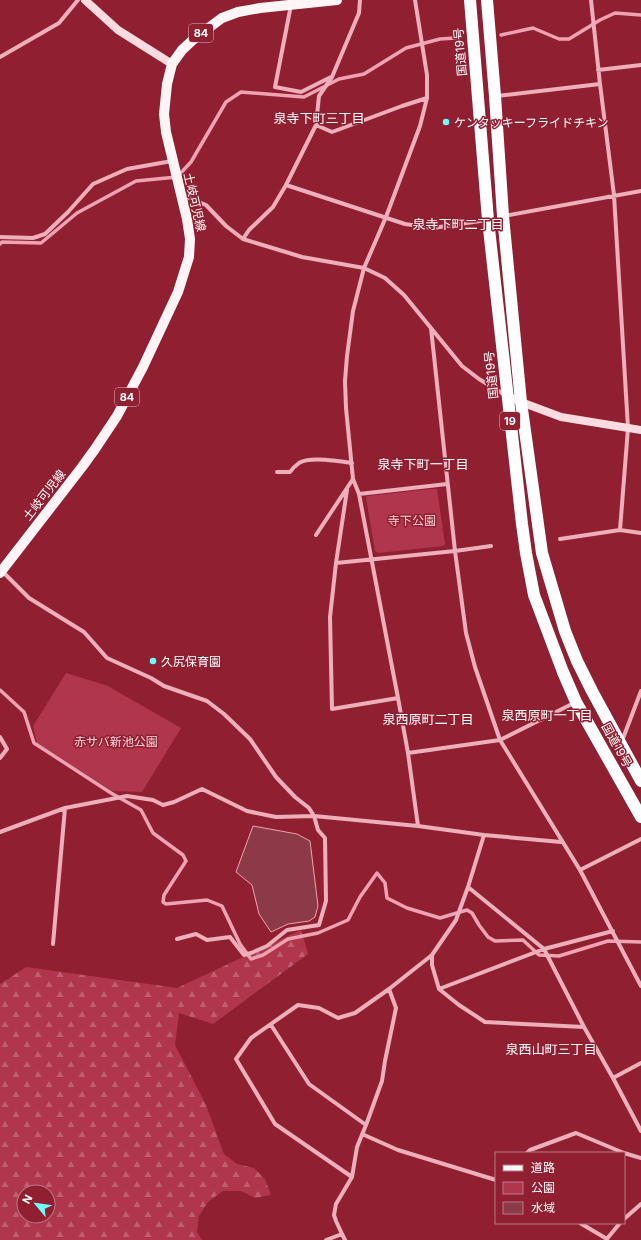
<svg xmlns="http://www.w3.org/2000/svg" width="641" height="1240" viewBox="0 0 641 1240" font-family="Inter,'Noto Sans JP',sans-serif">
  <defs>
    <pattern id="forest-firs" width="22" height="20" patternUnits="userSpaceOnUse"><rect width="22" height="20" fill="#af364c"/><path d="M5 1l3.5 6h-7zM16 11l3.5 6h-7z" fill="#bf5e70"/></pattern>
  </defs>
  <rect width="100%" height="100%" fill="#901f32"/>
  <path fill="url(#forest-firs)" fill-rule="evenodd" d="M301,930l7,24 -95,70 -34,-11 -4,32 31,60 18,49 13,10 17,4 11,11 6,16 -16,3 -14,-7h-18l-15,11 -9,14 -2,16 5,8h-202v-256l26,-17 151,21zM24,1192h24v24h-24z"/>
  <path fill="#af364c" d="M431,489h6l8,55 -2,2 -64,7 -4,-2 -9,-53 1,-2z
    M66,673l42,13 73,42 -39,64 -30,-1 -75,-48 -4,-17z"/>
  <path fill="#8c3a48" stroke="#efa2b2" d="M253,826l44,8 13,7 8,65 -3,11 -6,4 -21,3 -17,8 -12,-18 -7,-29 -16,-13z"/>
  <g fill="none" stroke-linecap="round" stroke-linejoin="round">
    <path stroke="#efa2b2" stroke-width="3.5" d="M501,35l32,-7 26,11h10l31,-19 15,-7 26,2
      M0,244l2,-2 39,1 36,-30 59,-32 41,-4 14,-15 35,-60 15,-10 63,5 35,-18 25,-5 42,-26 34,-9 16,-1
      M0,690l24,22 10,31 77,50 30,17 12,23 30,22 3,6 -22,34 -1,7 3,2 41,-4 15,6 18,38 11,15 12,-4 25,-16 30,-6 30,-13 12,-23 17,-24 8,10 2,15 20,10 33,10 27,-8 5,3 7,12 9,12 7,4 28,-1 16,15 20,1 49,-15 33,1"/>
    <path stroke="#edafba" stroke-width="4" d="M415,0l12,75v23l-7,28 -34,91 -22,51 -11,43 -6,45 -2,25 1,27 7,71 6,15 39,204 10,55 10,73
      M591,0l9,84 14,111 14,233 -8,102
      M291,5l-16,82 26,5 30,-15
      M0,57l59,-34 19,-23
      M598,70l43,-5
      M497,96l103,-12
      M316,125l16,7 70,-26 25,-8
      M286,185l119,39 28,4 54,-8
      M182,195l24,10 20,21 17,13 59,18 62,11 21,10 19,17 58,71 17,13 26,16
      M504,216l137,-25
      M0,237l33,1 12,-4 23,-22 25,-28 34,-15 45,-8
      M243,239l6,-9 24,-23 13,-22 30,-60 3,-29 13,-19 27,-64 1,-13
      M431,328l24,223 11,82 9,34 25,73 80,130 61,116
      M277,472h13c2,-3 5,-6 9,-9 10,-7 41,-2 53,0
      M347,490l-11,73 -6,54 2,92 66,-11
      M359,494l88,-10
      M316,535l37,-56
      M560,539l60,-9 21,3
      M336,563l119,-12 36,-5
      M2,571l27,27 55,34 23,26 44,20 13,8 43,15 17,13 26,25 26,38 19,20 14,11 5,8 4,14 7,8 1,63 -7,24 -32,5 -20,16 -16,7 -7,2 -14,-18 -23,3 -11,-6 -19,5
      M0,737l7,12 -7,9
      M622,741l19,-50
      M408,753l92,-13 74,-37
      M0,832l65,-24 62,-12 26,4 10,5 11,-3 28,-13 45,22 29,6 38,-1 104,10 66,9 77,7
      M484,835l-16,52 -12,33 -24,35v10l7,24 20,16 26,17 99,5
      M580,870l61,-31
      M468,887l76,62 40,78 29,51 28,53
      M53,944l12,-136
      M439,989l105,-40 69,-18
      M271,1025l38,59 57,41
      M613,1078l28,-15
      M362,1134l36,16 98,30
      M527,1153l3,-3 46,-17 48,20 17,5
      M352,1177l-77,-53 -39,-65 15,-21 47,-33 21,3 19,10 17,-5 34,-24 43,-34
      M624,1219l17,-15
      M580,1223l27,16
      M342,1234l-6,-13 -2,-6 2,-11 16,-27 5,-30 9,-22 16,-44 3,-20 11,-53 -7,-19
      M326,1240l16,-6 3,6
      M606,1240l14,-17"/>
    <path stroke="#fadbe0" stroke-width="8" d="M85,0l33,30 54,34
      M507,396l14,6 40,15 80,13"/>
    <path stroke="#fff5f6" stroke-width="10" d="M0,573l82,-106 13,-18 22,-33 26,-49 35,-75 11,-35 1,-18 -3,-20 -21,-87 -2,-18 3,-30 5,-20 10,-14 13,-12 27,-20 16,-6 22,-4 77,-8"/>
    <path stroke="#fff" stroke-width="12" d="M470,0l18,220 34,304 4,29 8,42 29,77 13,30 65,115
      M487,0l8,96 8,120 18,186 21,151 23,78 12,30 15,30 49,90"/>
  </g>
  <g fill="#6efcf8" stroke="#901f32" stroke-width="1.5">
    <circle cx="446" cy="122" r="4"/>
    <circle cx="153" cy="661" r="4"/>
  </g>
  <g text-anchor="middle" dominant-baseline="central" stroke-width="3" stroke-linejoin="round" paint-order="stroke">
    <g fill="#901f32" stroke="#debcc2" stroke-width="1">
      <rect x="189" y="24" width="24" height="18" rx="3"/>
      <rect x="115" y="388" width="24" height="18" rx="3"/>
      <rect x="500" y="412" width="20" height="18" rx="3"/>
    </g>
    <g font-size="11" font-weight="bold" fill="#fff">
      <text x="201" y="33">84</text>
      <text x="127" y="397">84</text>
      <text x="510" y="421">19</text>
    </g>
    <g font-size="12" fill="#fff" stroke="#901f32">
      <text transform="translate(460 52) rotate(-95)">国道19号</text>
      <text transform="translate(195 202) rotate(77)">土岐可児線</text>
      <text transform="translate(491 375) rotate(-96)">国道19号</text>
      <text transform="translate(44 495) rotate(-52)">土岐可児線</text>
      <text transform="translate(617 745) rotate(61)">国道19号</text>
    </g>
    <g font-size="12" fill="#fff" stroke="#901f32" text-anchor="start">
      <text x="454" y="122">ケンタッキーフライドチキン</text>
      <text x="161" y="661">久尻保育園</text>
    </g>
    <g font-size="12" fill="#fad4db" stroke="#901f32">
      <text x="412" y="520">寺下公園</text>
      <text x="116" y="741">赤サバ新池公園</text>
    </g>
    <g font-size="13" fill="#fff" stroke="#901f32">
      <text x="319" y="118">泉寺下町三丁目</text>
      <text x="458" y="224">泉寺下町二丁目</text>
      <text x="423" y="464">泉寺下町一丁目</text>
      <text x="547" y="715">泉西原町一丁目</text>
      <text x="428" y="719">泉西原町二丁目</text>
      <text x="551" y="1049">泉西山町三丁目</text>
    </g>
  </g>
  <rect x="495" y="1152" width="130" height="72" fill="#901f32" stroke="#bc7984"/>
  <rect x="503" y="1165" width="20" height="6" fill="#fff5f6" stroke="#bc7984"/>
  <text x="531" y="1172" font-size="12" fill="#ffffff">道路</text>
  <rect x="503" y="1182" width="20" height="12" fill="#af364c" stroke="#bc7984"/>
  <text x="531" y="1192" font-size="12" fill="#ffffff">公園</text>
  <rect x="503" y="1202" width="20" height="12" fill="#8c3a48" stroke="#bc7984"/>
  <text x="531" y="1212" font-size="12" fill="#ffffff">水域</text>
  <g transform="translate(36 1204) rotate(299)"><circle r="19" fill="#901f32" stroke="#bc7984"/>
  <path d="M0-3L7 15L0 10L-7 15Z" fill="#6efcf8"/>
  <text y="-6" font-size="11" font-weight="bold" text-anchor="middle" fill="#ffffff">N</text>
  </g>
</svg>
